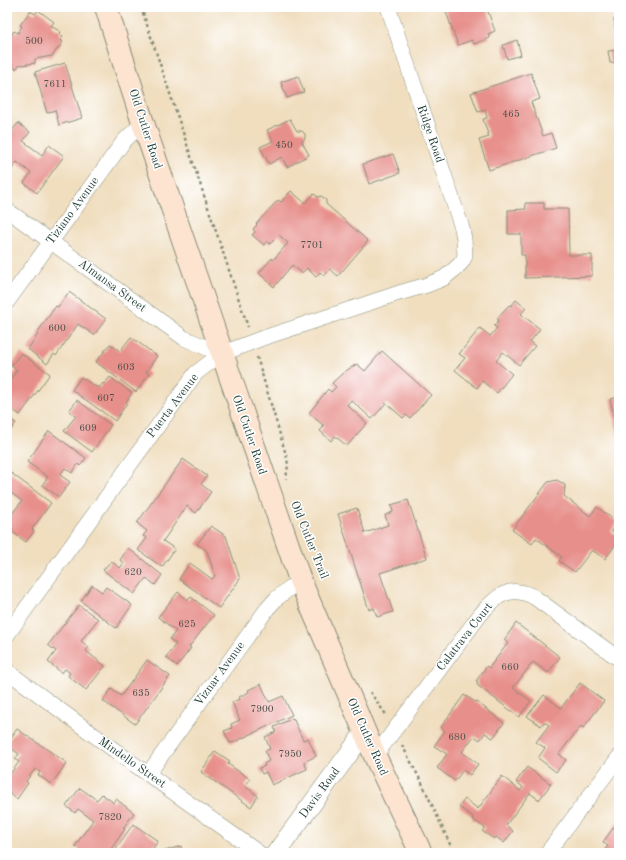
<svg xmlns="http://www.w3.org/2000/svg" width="626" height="860" viewBox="0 0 626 860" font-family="'Old Standard TT',serif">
  <rect width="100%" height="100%" fill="#fff"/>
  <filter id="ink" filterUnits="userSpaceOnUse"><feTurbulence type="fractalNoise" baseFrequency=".025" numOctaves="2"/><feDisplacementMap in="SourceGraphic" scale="8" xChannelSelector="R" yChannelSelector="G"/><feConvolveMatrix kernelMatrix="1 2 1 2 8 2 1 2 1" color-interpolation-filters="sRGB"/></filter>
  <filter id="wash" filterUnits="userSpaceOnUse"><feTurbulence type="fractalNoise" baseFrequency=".012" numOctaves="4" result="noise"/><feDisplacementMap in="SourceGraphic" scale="16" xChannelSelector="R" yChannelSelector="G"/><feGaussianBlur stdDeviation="0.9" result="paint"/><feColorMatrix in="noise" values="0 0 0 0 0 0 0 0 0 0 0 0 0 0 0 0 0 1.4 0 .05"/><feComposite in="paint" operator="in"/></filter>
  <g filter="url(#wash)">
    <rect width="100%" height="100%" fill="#f0debf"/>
    <g id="blocks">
      <path fill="#e78f8b" d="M451,7h42l-6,2 8,22 -7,3 2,4 -16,6 -2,-4 -14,5 -13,-36z
        M38,10l16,12 -3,4 10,6 -2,2 4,3 -3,3 3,2 -11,14 -17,3v4l-13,2 -2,-1 -4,5 -4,-3 -5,7v-31l7,-11 4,2 4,-7 -2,-1 10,-14 5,3z
        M619,18v44l-9,1 -2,-12 10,-1 -4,-31z
        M517,40l4,15 -14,4 -4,-14z
        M65,63l17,55 -23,7 -4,-15 -8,3 -12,-41z
        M531,73l9,26 -9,3 12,34 8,-3 5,15 -67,22 -10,-30 10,-3 -6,-18 4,-1 -2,-8 -7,2 -7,-19z
        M298,76l6,16 -17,6 -6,-16z
        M290,119l7,12h5l3,3v4l-3,4 7,13 -22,12 -5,-10 -13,7 -9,-17 13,-6 -6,-11z
        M18,123l12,9 -7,9 19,14 7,-10 15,11 -27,37 -13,-10 7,-10 -14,-11 -8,11 -2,-1v-35z
        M393,154l7,19 -31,11 -6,-20z
        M291,191l14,12 9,-9 4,3 3,-1 5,4v4l42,37 -30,35 -8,-7 -6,7 -4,-4 -4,5 -9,-9 -5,5 -10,-8 -18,22 -15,-14 13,-15 1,2 15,-17 -9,-8 -9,9 -3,-3 -3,4 -12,-10 3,-3 -2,-3 4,-4 -1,-1 22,-24 3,2z
        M525,203h19v6h24l1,46h23v21l-67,2v-23h-4v-21h-13v-24l18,-1z
        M69,292l37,27 -12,16 -16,-11 -22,32 -2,-2 -7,10 -19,-15 10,-15 -1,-1 19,-27 2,1z
        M516,300l10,8 -5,6 19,15 -10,13 5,4 -16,19 -16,-13 -7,9 16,13 -15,19 -15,-12 -5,7 -22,-18 10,-12 -6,-4 21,-26 10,8 7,-8 -3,-2 5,-6 -2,-2 12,-13 2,1z
        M131,337l26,19 -11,16 3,2 -13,18 -40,-30 14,-18 10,7z
        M382,351l49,44 -21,23 -4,-3 -3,3 -17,-15 -14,16 -21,-19 -4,5 20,18 -20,23 -12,-10 -4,5 -11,-10 4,-5 -15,-13 19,-24 3,3 5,-5 -4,-4 12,-11 13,-8 8,7z
        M21,353l29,21 -30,41 -13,-9v-22l10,-14 -6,-4z
        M81,377l15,10v-1l3,2 4,-5 1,1 6,-7 22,16 -6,9 1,1 -12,18 -43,-31z
        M619,397v38h-1l-8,-36z
        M77,400l34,25 -19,27 -28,-21 12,-15 -7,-5z
        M7,417l9,6 -9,12z
        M49,431l37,27 -6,8 -2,-2 -6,9 -7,-5 -5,7 10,7 -11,15 -17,-12 6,-8 -21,-15z
        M183,459l24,17 -6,8 10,8 -15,21 -9,-7 -24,35 12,8 -13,18 -24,-17 9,-12 -4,-2 4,-5 -10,-8z
        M11,473l40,30 -19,26 2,2 -8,11 -19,-14v-16l4,3 11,-14 -15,-11v-12z
        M557,480l8,5 -1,11 26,20 7,-9 20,15 -6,9 8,6v3l-14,19 -13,-9 -17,22 -16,-11 3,-4 -26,-19 -4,6 -20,-14 36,-48z
        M408,500l19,58 -47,15 13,39 -16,5 -3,-9 -5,2 -31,-96 19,-6 8,25 23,-8 -3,-10 8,-3 -2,-7z
        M211,526l15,10 14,43 -21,29 -40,-29 11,-16 22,16 3,-3 -8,-25 -10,-7z
        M128,548l34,27 -7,10 -9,-7 -12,16 -31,-24 8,-9 9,7 4,-5 -4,-3z
        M92,585l10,7 4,-5 26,18 -16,23 -35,-27z
        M178,592l10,8 3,-3 23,18 -25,32 2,1 -14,18 -11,-9 10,-13 -6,-5 6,-8 -18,-14z
        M79,605l19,14 -17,22 8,6 -3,4 19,15 -19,24 -18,-14 2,-3 -5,-4 -3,4 -14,-11 8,-11 -8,-6z
        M516,623l44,34 -12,16 -15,-11 -20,26 18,13 -12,16 -42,-32 1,-3 -2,-1 11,-15 2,2 19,-25 -4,-3z
        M147,660l23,16 -35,48 -32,-23 8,-12 10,7z
        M580,683l24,18 -21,27 -2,-2 -22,28 7,6 -10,12 -18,-14 7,-10 -9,-6 13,-17 -5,-3 -3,4 -14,-10 17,-21 17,13z
        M261,684l8,18 14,-6 9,19 -60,28v-1l-2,1 -6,-12 8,-3 -1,-4 9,-4 -8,-18 8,-3 -1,-2 10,-5 -1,-2z
        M464,695l11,7 1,-1 28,22 -11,15 -8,-5 -5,7 -6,-4 -12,16 16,12 -8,11 -7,-5 -8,11 -18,-13 10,-14 -13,-8 11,-15 -4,-4z
        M293,718l10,22 5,-2 8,18 -12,6 3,7 -35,16 -6,-13 -4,2 -3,-6 6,-2 -1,-2 5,-3 -4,-10 5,-2 -5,-12 11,-5 -2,-5z
        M17,729l50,34 -16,21 -13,-9 2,-3 -5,-3 -9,12 2,2 -11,16 -10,-7v-14l12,-16 -4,-3 4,-5 -12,-9v-2z
        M215,751l15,10 -2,3 22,15 -5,7 13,10 -7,11 -50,-35z
        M527,767l24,17 -12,16 -9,-7 -24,32 7,6 -9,12 -8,-6 -2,2 -12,-8 3,-3 -13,-9 1,-2 -14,-10 6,-8 13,10 24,-33 18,15 3,-4 -7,-5z
        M80,788l17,12 5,-6 12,9 2,-4 18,14 -11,15 2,1 -17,24h-23l-10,-7 18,-26 -15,-11 -3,4 -9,-7z
        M619,820v33h-17l6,-7 -5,-4z
        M133,824l25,17 -8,12h-8l-4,-3 -3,3h-22z
        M181,846l2,7h-25z"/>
    </g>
  </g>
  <g filter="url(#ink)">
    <use href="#blocks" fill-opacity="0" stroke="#888e7a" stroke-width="1"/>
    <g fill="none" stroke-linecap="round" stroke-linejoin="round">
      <g stroke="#888e7a" stroke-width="16">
        <path id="minor" d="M7,210l177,128 37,16
          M7,302l117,-161 19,-18
          M7,635l189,-262 25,-19 39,-15 139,-46 28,-8 17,-7 12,-10 6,-6 3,-6 -1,-17 -2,-11 -74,-221
          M7,671l114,84 138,98
          M375,756l105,-141c16,-19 29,-31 54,-18l85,62
          M148,774l119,-165 10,-11 23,-18
          M547,853l72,-96"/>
      </g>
      <g stroke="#888e7a" stroke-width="20">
        <path id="tertiary" d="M276,853l88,-120"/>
      </g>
      <g stroke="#888e7a" stroke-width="24">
        <path id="secondary" d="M106,7l37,116 157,457 75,176 46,97"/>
      </g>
      <path stroke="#888e7a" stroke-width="2.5" stroke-dasharray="3 3" stroke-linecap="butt" d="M141,7l107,320
        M257,357l30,101 1,7 -2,14
        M370,692l17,24
        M402,745l20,38 32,70"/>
      <use href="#minor" stroke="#fff" stroke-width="15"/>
      <use href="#tertiary" stroke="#fff" stroke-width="19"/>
      <use href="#secondary" stroke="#fde4d0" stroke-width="22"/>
    </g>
  </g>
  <g text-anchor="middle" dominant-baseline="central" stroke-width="3" stroke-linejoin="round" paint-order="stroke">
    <g font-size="10" fill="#51524a">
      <text x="34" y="41">500</text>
      <text x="55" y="84">7611</text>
      <text x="511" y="114">465</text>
      <text x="284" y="145">450</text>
      <text x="312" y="245">7701</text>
      <text x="57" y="328">600</text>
      <text x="126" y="367">603</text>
      <text x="106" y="398">607</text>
      <text x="88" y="428">609</text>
      <text x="133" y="572">620</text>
      <text x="187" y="624">625</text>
      <text x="510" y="667">660</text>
      <text x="141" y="693">635</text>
      <text x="262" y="709">7900</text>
      <text x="457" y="737">680</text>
      <text x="290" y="754">7950</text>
      <text x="110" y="817">7820</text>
    </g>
    <g font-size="12" fill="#1f3d34" stroke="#fff">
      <text transform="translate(145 129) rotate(72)">Old Cutler Road</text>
      <text transform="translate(430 134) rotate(71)">Ridge Road</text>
      <text transform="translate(73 211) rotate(-54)">Tiziano Avenue</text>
      <text transform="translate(112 286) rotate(36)">Almansa Street</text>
      <text transform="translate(173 406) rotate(-53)">Puerta Avenue</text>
      <text transform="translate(249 435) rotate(71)">Old Cutler Road</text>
      <text transform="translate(309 540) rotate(68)">Old Cutler Trail</text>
      <text transform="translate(465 637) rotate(-52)">Calatrava Court</text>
      <text transform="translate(220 674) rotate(-54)">Viznar Avenue</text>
      <text transform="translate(367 737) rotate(66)">Old Cutler Road</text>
      <text transform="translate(132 763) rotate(35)">Mindello Street</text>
      <text transform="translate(320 793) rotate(-54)">Davis Road</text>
    </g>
  </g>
  <rect width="626" height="860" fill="none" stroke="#fff" stroke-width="24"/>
</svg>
